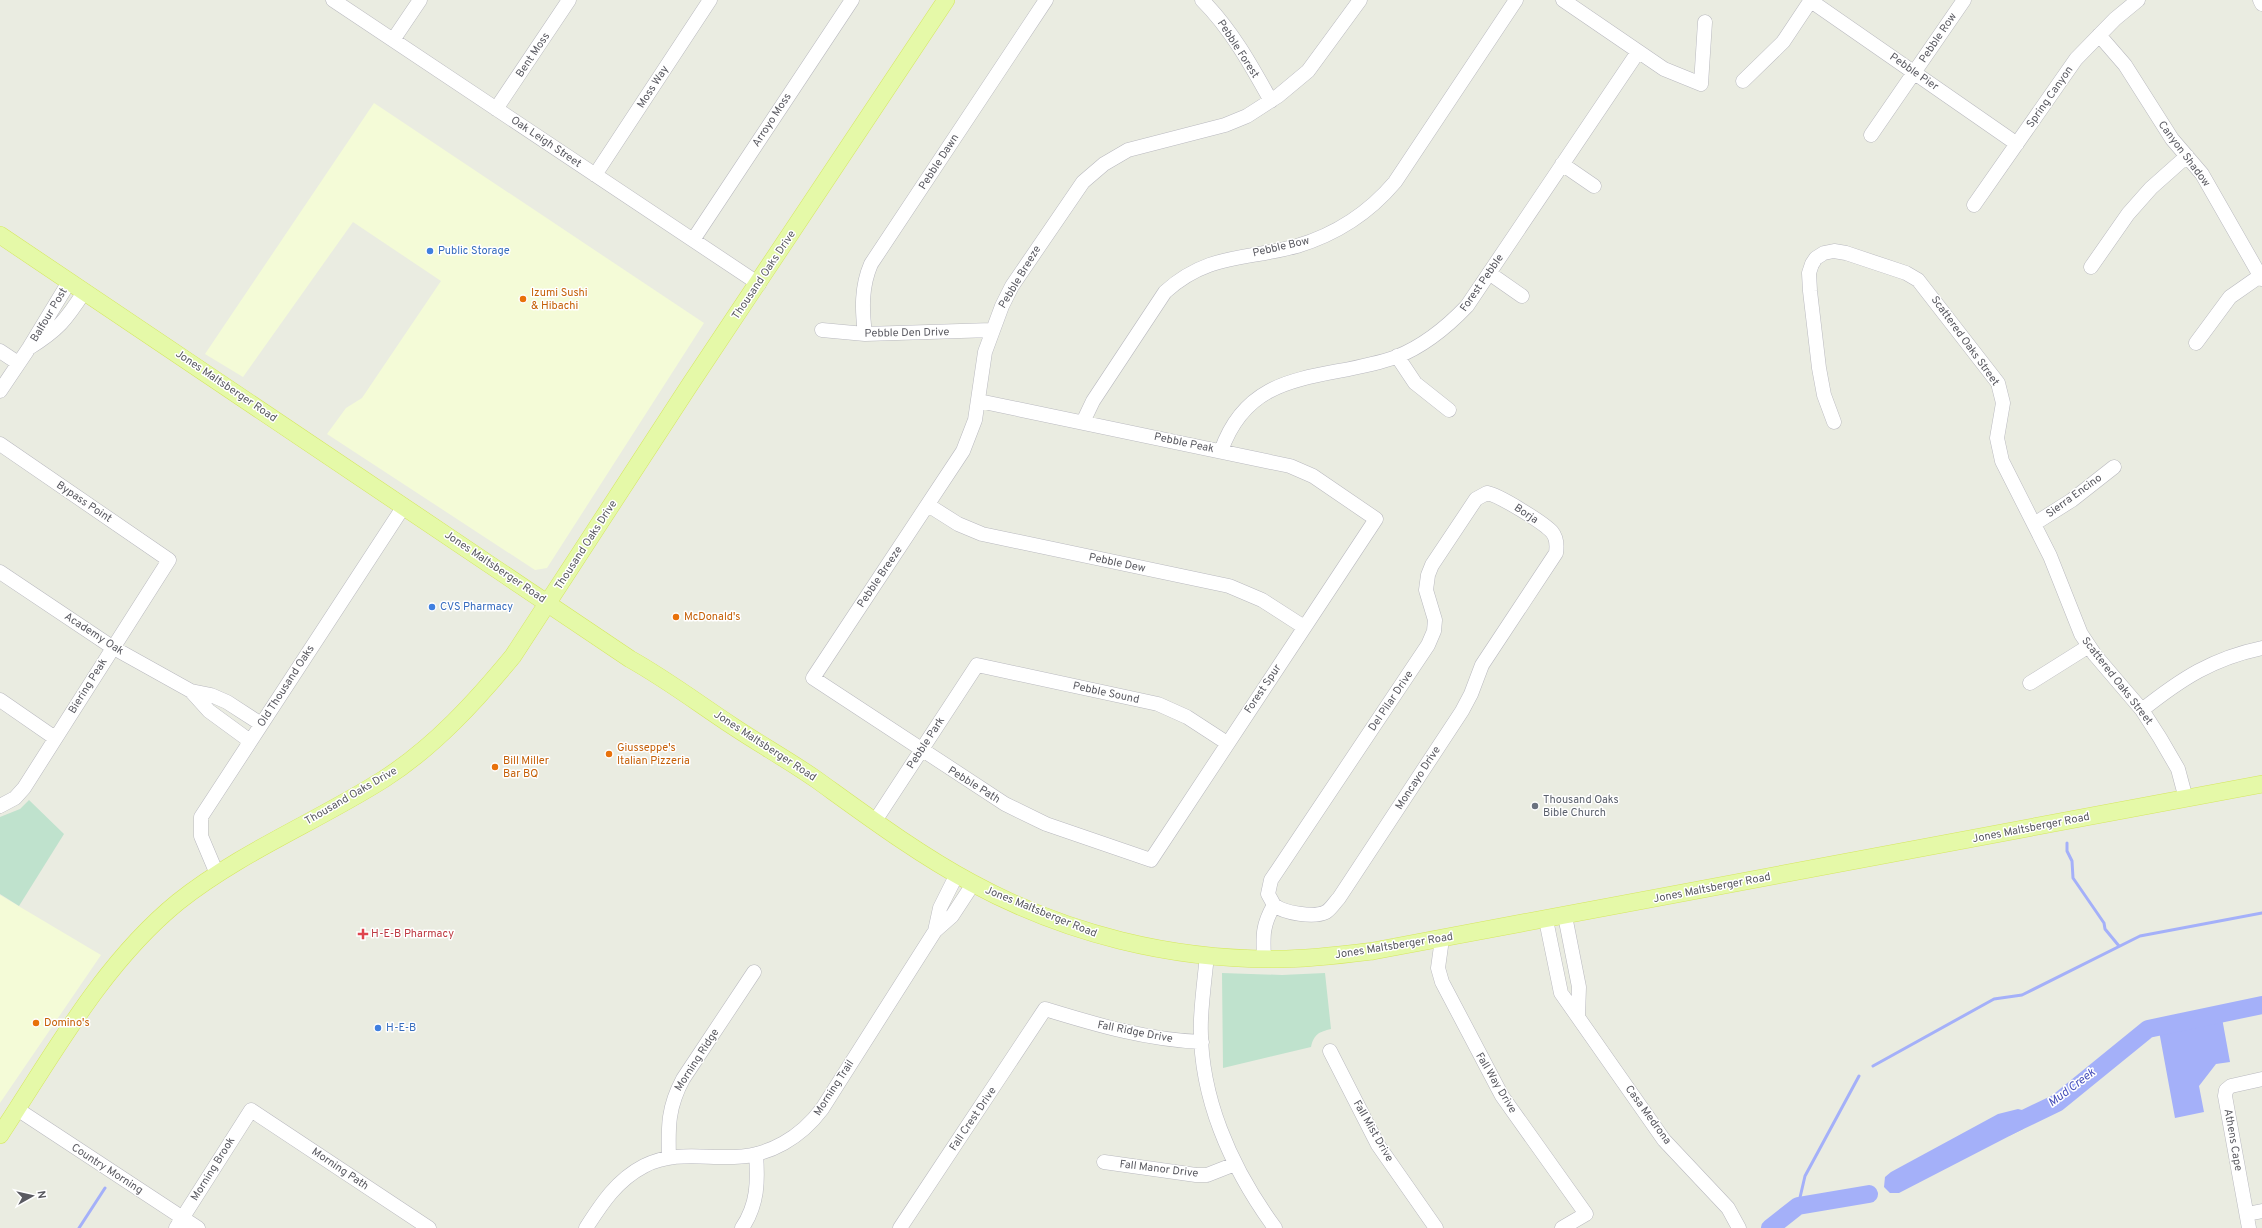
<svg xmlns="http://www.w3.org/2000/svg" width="2262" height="1228" viewBox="0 0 2262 1228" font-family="Overpass,sans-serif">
  <rect width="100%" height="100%" fill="#eaece1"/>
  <path fill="#f4fbd7" d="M374,103l330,220 -157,245 -12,2 -208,-136 19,-26 16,-10 79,-117 -88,-59 -110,155 -38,-23z
    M0,895l101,60 -101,148z"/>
  <path fill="#bfe2cd" d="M29,800l35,34 -45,72 -19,-12v-77l20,-8z
    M1222,973l60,2 43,-2 6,56c-12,3 -17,5 -20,18l-88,21z"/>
  <path fill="#a4b0f9" d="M2222,1018l8,44 -14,2 -17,22 5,26 -29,6 -16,-87z
    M2018,1109l8,2 4,9 -7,9 -124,64h-9l-6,-6 1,-10 6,-5 107,-58z"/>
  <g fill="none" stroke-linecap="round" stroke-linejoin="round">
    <path stroke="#a4b0f9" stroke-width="3" d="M2067,843v8l5,10 1,17 31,45 1,6 14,17
      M1873,1066l121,-67 28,-4 118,-59 122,-23
      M1798,1206l7,-30 54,-100
      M79,1228l26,-40"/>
    <path stroke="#a4b0f9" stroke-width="18" d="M2007,1127l50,-24 91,-74 114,-24
      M1770,1228l28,-22 71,-12"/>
    <g stroke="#b9b9bf" stroke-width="15">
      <path id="minor" d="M333,0l426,284
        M1202,0c29,29 49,65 69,101
        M1563,0l101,69 37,15 4,-62
        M2260,0l2,4
        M1811,1l206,143
        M2099,35l26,30 47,74 30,35 60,105
        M393,40l27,-40
        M1743,81l40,-39 28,-42
        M496,109l73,-109
        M1871,135l93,-135
        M1562,164l32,22
        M595,175l115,-175
        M1974,205l102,-146 39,-40 23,-19
        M693,240l159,-240
        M2091,267l37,-53 23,-26 36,-32
        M1489,273l33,23
        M822,330l43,4 127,-4
        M865,334c-3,-24 -4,-47 6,-70l175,-264
        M2196,343l34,-46 30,-21
        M29,348c29,-18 37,-28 55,-56
        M0,351l18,12
        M1397,356l18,27 34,27
        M0,391l29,-43 40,-66
        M979,401l311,65 23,10 63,43 -225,341 -105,-36 -41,-20 -192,-126 150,-227 12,-31 10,-68 17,-46 10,-20 71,-104 21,-18 24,-14 97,-25 22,-9 31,-20 30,-25 52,-71
        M1083,422l10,-21 72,-109c43,-39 81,-32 132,-46 40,-12 71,-32 98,-64l121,-182
        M1834,422l-10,-27 -5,-27 -9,-77 -1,-18 3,-9 4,-6 8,-5 10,-2 12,2 60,20 12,7 80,103 5,20 -6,35 5,23 48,95 31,78 14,21 47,55 18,28 18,31 8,30
        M0,444l169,116 -145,228 -9,10 -15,8
        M1221,451c30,-86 105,-69 175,-94 28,-11 51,-30 71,-51l171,-254
        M928,505l30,19 24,10 247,52 33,14 42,27
        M2034,524l38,-24 42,-33
        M0,572l112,75 79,44 20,4 16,7 34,22
        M2030,683l59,-37
        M191,691l18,20 41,30
        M0,700l55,38
        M2142,710c39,-31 71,-52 120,-62
        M875,821l102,-156 181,39 29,13 40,26
        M217,874l-16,-38v-19l203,-311
        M1565,916l14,71 -1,28
        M1546,920l15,73 103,147 64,68 11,20
        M935,931l5,-23 17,-34
        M1442,939l-4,29 4,14 60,114 84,118 -24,14
        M1207,955c-2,21 -5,42 -6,64 -3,76 30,149 74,209
        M1264,959c-1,-23 -2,-33 10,-54 10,8 40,13 52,7 5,-3 9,-10 13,-14l123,-187 9,-17 11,-29 74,-112c1,-7 1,-15 -4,-21 -8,-9 -53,-37 -65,-39l-11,6 -44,66 -4,10 -2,15 9,30 -1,11 -6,14 -157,235 -3,14 6,11
        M1330,1051l48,94 58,83
        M17,1109l181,119
        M669,1158c-1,-32 -1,-51 14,-79l71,-107
        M1104,1162l92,13h11l28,-11
        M2247,1214l15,-3
        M176,1228l75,-118 178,118
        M586,1228c16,-25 31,-48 58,-62 29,-15 58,-8 90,-9 36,-1 67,-20 88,-48l113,-178 17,-15 21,-32
        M742,1228c16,-24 16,-47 14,-74
        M900,1228l145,-219c52,16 103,31 157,33
        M2249,1228l-24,-132 1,-6 5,-4 31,-7"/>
    </g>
    <g stroke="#d5e75e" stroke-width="18">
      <path id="major" d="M0,235l630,424c36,20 69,45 104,68 27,18 56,34 83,53 50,36 101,74 155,103 94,51 200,77 306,76 32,0 63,-4 95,-8l889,-167
        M0,1135c53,-80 102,-171 178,-233 63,-50 138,-80 206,-123 50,-32 92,-78 129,-123l176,-270 257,-386"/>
    </g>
    <use href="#minor" stroke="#fff" stroke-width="14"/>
    <use href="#major" stroke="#e5f9a8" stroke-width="17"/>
  </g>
  <g fill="#3f7fe0" stroke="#fff" stroke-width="1.5">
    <circle cx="430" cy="251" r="4"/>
    <circle cx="432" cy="607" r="4"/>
    <circle cx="378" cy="1028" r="4"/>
  </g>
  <g fill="#e8710a" stroke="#fff" stroke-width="1.5">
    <circle cx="523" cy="299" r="4"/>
    <circle cx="676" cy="617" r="4"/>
    <circle cx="609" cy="754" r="4"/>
    <circle cx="495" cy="767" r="4"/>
    <circle cx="36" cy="1023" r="4"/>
  </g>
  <circle fill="#6b7280" stroke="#fff" stroke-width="1.5" cx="1535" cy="806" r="4"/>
  <path fill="#e0444e" stroke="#fff" stroke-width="1.5" d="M361 928h4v4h4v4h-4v4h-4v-4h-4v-4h4z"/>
  <g text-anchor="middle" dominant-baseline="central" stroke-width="3" stroke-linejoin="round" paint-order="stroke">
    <g font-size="11" fill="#5a5a61" stroke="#fff">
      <text transform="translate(1938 38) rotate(-56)">Pebble Row</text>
      <text transform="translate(1238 49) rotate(57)">Pebble Forest</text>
      <text transform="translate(533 55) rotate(-56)">Bent Moss</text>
      <text transform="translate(1914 72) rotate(35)">Pebble Pier</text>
      <text transform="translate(653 87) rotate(-57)">Moss Way</text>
      <text transform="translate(2050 97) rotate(-55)">Spring Canyon</text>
      <text transform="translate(772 120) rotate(-57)">Arroyo Moss</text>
      <text transform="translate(546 142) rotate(34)">Oak Leigh Street</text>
      <text transform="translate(2184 154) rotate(53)">Canyon Shadow</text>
      <text transform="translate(939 162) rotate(-57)">Pebble Dawn</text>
      <text transform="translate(1281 247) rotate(-13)">Pebble Bow</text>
      <text transform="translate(764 275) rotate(-56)">Thousand Oaks Drive</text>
      <text transform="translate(1020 277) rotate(-59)">Pebble Breeze</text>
      <text transform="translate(1482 283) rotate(-55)">Forest Pebble</text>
      <text transform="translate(49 315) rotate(-59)">Balfour Post</text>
      <text transform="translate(907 333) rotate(-1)">Pebble Den Drive</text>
      <text transform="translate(1965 341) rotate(54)">Scattered Oaks Street</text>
      <text transform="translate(226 386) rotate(34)">Jones Maltsberger Road</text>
      <text transform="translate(1184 443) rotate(12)">Pebble Peak</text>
      <text transform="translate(2074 496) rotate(-36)">Sierra Encino</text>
      <text transform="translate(84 502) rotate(34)">Bypass Point</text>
      <text transform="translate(1526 514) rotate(34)">Borja</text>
      <text transform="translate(586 545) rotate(-57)">Thousand Oaks Drive</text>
      <text transform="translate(1117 563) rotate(12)">Pebble Dew</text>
      <text transform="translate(495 567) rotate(34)">Jones Maltsberger Road</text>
      <text transform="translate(880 577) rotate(-56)">Pebble Breeze</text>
      <text transform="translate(94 634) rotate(33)">Academy Oak</text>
      <text transform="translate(2117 681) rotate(52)">Scattered Oaks Street</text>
      <text transform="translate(88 686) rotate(-58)">Biering Peak</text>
      <text transform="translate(286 686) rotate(-57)">Old Thousand Oaks</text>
      <text transform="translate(1263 689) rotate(-56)">Forest Spur</text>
      <text transform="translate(1106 693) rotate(12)">Pebble Sound</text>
      <text transform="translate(1391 701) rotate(-56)">Del Pilar Drive</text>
      <text transform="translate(926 743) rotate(-57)">Pebble Park</text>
      <text transform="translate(765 746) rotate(33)">Jones Maltsberger Road</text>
      <text transform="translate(1418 778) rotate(-57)">Moncayo Drive</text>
      <text transform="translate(974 785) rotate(32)">Pebble Path</text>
      <text transform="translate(351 796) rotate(-30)">Thousand Oaks Drive</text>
      <text transform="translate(2031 828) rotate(-11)">Jones Maltsberger Road</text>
      <text transform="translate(1712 888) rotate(-11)">Jones Maltsberger Road</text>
      <text transform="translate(1041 912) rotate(22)">Jones Maltsberger Road</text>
      <text transform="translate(1394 946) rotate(-9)">Jones Maltsberger Road</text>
      <text transform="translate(1135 1032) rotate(11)">Fall Ridge Drive</text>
      <text transform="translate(697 1060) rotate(-57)">Morning Ridge</text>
      <text transform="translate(1496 1083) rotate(59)">Fall Way Drive</text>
      <text transform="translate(834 1088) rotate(-57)">Morning Trail</text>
      <text transform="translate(1648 1115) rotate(54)">Casa Medrona</text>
      <text transform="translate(973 1119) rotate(-56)">Fall Crest Drive</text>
      <text transform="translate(1373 1131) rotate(60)">Fall Mist Drive</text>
      <text transform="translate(2233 1140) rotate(80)">Athens Cape</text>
      <text transform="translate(107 1169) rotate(33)">Country Morning</text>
      <text transform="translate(213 1169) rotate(-58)">Morning Brook</text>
      <text transform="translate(340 1169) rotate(34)">Morning Path</text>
      <text transform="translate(1159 1169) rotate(7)">Fall Manor Drive</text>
    </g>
    <g font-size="11" fill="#366cbe" stroke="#fff" text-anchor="start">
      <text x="438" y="251">Public Storage</text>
      <text x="440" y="607">CVS Pharmacy</text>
      <text x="386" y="1028">H-E-B</text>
    </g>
    <g font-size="11" fill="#c56008" stroke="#fff" text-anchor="start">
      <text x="531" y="293">Izumi Sushi<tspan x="531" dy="13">&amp; Hibachi</tspan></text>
      <text x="684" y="617">McDonald's</text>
      <text x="617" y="748">Giusseppe's<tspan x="617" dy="13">Italian Pizzeria</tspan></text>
      <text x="503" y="761">Bill Miller<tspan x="503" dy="13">Bar BQ</tspan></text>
      <text x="44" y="1023">Domino's</text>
    </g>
    <g font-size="11" fill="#5b616d" stroke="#fff" text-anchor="start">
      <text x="1543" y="800">Thousand Oaks<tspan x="1543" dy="13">Bible Church</tspan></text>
    </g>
    <g font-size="11" fill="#be3a42" stroke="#fff" text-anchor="start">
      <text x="371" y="934">H-E-B Pharmacy</text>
    </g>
    <g font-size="12" font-style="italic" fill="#4851ba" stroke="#fff">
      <text transform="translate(2072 1088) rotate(-37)">Mud Creek</text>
    </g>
  </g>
  <g transform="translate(32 1196) rotate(82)" stroke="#ffffff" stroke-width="3" paint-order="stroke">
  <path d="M0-3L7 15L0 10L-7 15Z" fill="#5a5a61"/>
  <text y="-6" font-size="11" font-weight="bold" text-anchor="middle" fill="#5a5a61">N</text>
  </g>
</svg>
